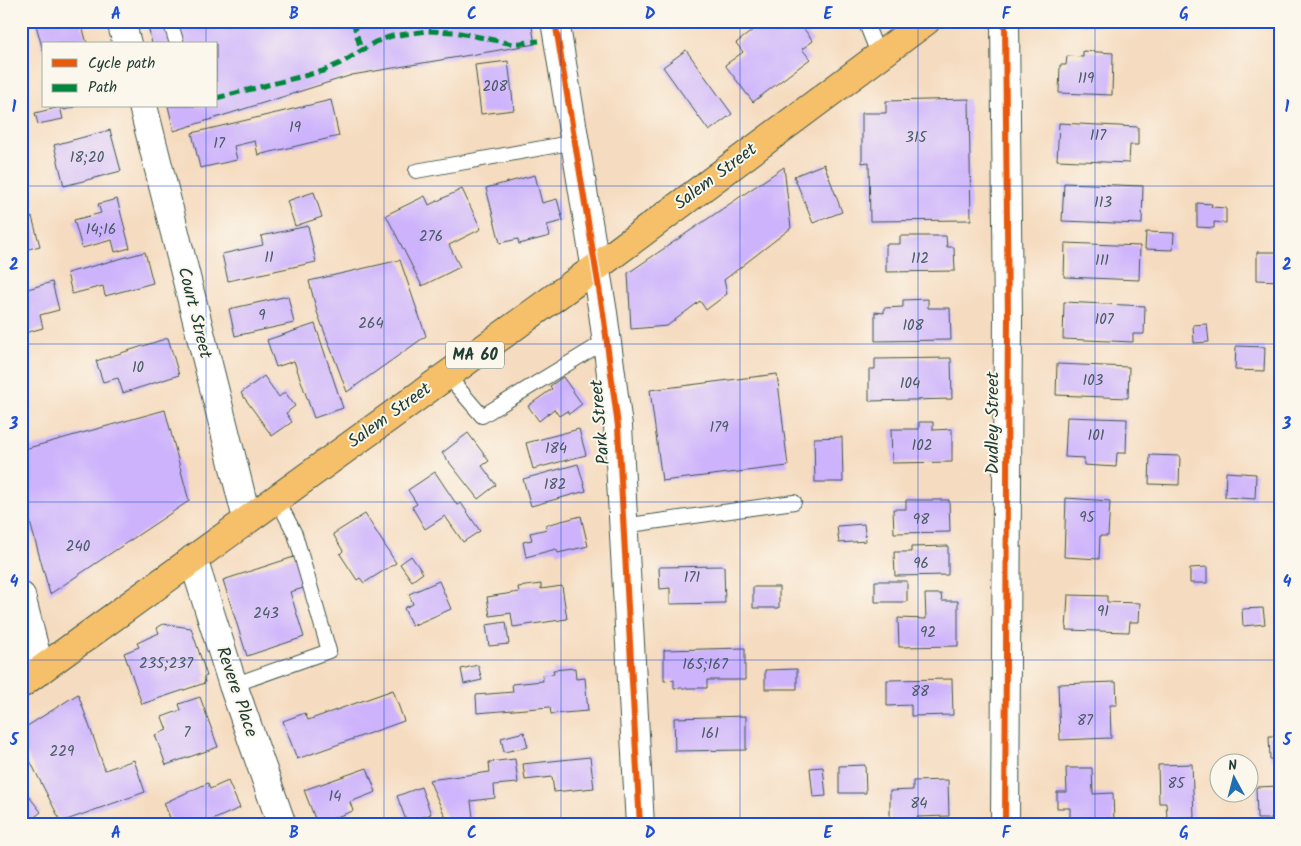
<svg xmlns="http://www.w3.org/2000/svg" width="1301" height="846" viewBox="0 0 1301 846" font-family="Kalam,sans-serif">
  <rect width="100%" height="100%" fill="#fbf7ec"/>
  <filter id="ink" filterUnits="userSpaceOnUse"><feTurbulence type="fractalNoise" baseFrequency=".02" numOctaves="2"/><feDisplacementMap in="SourceGraphic" scale="10" xChannelSelector="R" yChannelSelector="G"/><feConvolveMatrix kernelMatrix="1 2 1 2 8 2 1 2 1" color-interpolation-filters="sRGB"/></filter>
  <filter id="wash" filterUnits="userSpaceOnUse"><feTurbulence type="fractalNoise" baseFrequency=".0096" numOctaves="4" result="noise"/><feDisplacementMap in="SourceGraphic" scale="20" xChannelSelector="R" yChannelSelector="G"/><feGaussianBlur stdDeviation="1.12" result="paint"/><feColorMatrix in="noise" values="0 0 0 0 0 0 0 0 0 0 0 0 0 0 0 0 0 1.4 0 .05"/><feComposite in="paint" operator="in"/></filter>
  <g filter="url(#wash)">
    <rect width="100%" height="100%" fill="#f5dbbf"/>
    <g id="blocks">
      <path fill="#cdb3fc" d="M35,21h46l6,23h-43l-1,7z
        M147,21h384l4,23 -183,31 -178,56 -6,-25h48v-62h-64z
        M765,21h33l15,20 -11,8 8,10 -57,43 -28,-37 18,-13 -7,-9z
        M1057,21h44v5l-44,-2z
        M686,50l46,64 -23,17 -46,-64z
        M1083,51l30,2 -1,42 -53,-2 1,-28h6l1,-9 16,1z
        M508,61l6,49 -33,4 -6,-49z
        M969,99l2,121 -101,1 -1,-59 -7,1v-50h24v-12z
        M331,100l8,36 -81,19 -3,-14 -21,5 3,14 -37,8 -8,-35z
        M63,106h12v1l-11,3z
        M60,107l3,12 -25,5 -3,-11z
        M21,122l4,14 -4,1z
        M1059,123l79,4v18h-8l-1,18 -72,-3z
        M110,130l11,41 -57,15 -10,-41z
        M824,164l18,48 -29,11 -19,-47z
        M784,167l7,61 -67,52 3,14 -21,16 -6,-9 -33,25 -36,3 -3,-56z
        M535,175l7,28 15,-4 6,22 -16,4 3,11 -31,8 -1,-5 -18,4 -14,-55z
        M1064,183l79,3 -1,38 -80,-3z
        M462,189l19,40 -32,16 11,22 -38,19 -36,-71 39,-19 4,9z
        M314,192l8,25 -27,9 -8,-25z
        M117,199l13,49 -15,4 -3,-12 -30,8 -8,-28 27,-7 -3,-9z
        M1197,203l15,1 -1,3 15,1v15l-12,-1v6l-17,-1z
        M32,217l8,29 -19,5v-31z
        M308,226l8,36 -88,19 -6,-27 41,-9 -2,-9z
        M1146,232l28,1 -1,17 -28,-1z
        M900,236h46l1,11h7l1,24 -69,1v-28h14z
        M1065,243l75,3 -1,34 -75,-3z
        M145,252l8,31 -48,13 -2,-10 -31,8 -5,-21z
        M1257,252h23v29l-23,-1z
        M400,260l26,76 -79,56 -30,-80 -8,-31z
        M52,282l7,28 -19,5 3,13 -22,6v-43z
        M288,296l6,27 -59,13 -6,-27z
        M928,299v9h22l1,32 -76,1v-29l9,1v-5l19,-1v-7z
        M1064,302l81,4 -1,28h-11v8l-70,-3z
        M315,324l28,84 -29,10 -20,-57 -18,6 -9,-27z
        M1207,324l2,18 -15,1 -1,-18z
        M168,338l11,37 -56,18 -5,-15 -15,4 -7,-21z
        M1236,346l29,1 -1,24 -29,-1z
        M951,358l1,41 -83,2v-32h6v-10z
        M1057,364l72,3 -1,31 -72,-3z
        M777,374l11,92 -126,15 -12,-91z
        M264,376l15,21 6,-5 10,14 -9,7 6,9 -20,14 -31,-43z
        M563,377l19,27 -13,10 -2,-3 -8,5 -5,-7 -15,12 -11,-15 24,-17 -2,-3z
        M165,410l24,91 -139,93 -29,-104v-40z
        M1067,417l60,2 -1,34h-9l-1,14 -32,-2v-7l-19,-1z
        M919,422h14v8l19,-1v33l-60,1 -1,-34h28z
        M579,429l7,26 -53,14 -7,-26z
        M468,433l21,28 -7,5 14,19 -18,14 -36,-46z
        M842,437l1,45h-28l-1,-44z
        M1150,455l30,1 -1,29 -30,-1z
        M578,464l8,27 -55,15 -8,-27z
        M435,472l22,33 4,-2 19,28 -17,11 -18,-26 -20,13 -13,-22 5,-3 -9,-14z
        M1226,472l30,2 -1,25 -30,-2z
        M1066,498l44,3 -2,35h-8l-1,23 -35,-2z
        M906,500h43l1,32 -56,1 -1,-24h13z
        M365,514l31,49 -32,20 -4,-5 -3,2 -17,-26 3,-3 -10,-17z
        M581,516l7,30 -30,7 -2,-4 -30,8 -3,-15 9,-2 -2,-7 17,-4 -1,-4z
        M864,524l2,17 -27,2 -2,-17z
        M948,546v29l-53,1 -1,-24h17v-5z
        M297,556l10,31 -17,5 14,45 -57,19 -24,-76z
        M411,556l12,17 -11,8 -12,-17z
        M724,566l1,37 -55,1v-16l-10,1 -1,-22z
        M1207,567v16h-17v-15z
        M439,581l12,28 -39,17 -8,-18 9,-4 -4,-10z
        M875,581h32v21h-32z
        M541,584v5l21,-3 5,33 -54,8 -2,-14 -21,3 -3,-19 32,-5 -1,-5z
        M753,587h26v21h-26z
        M925,594h16l1,7h16v45l-59,1 -1,-29 28,1z
        M1068,595l39,1v6l33,1 -1,19h-9l-1,10 -63,-2z
        M1263,608l2,16 -22,2 -1,-17z
        M506,622l3,22 -20,2 -3,-21z
        M163,624l28,4 16,48 -3,1 1,6 -63,21 -18,-51 15,-6 -2,-4 22,-10 -2,-5z
        M745,648v32h-38v8h-33v-8l-10,1v-31z
        M478,665l4,15 -18,4 -3,-15z
        M575,668l1,11 9,-1 3,33 -37,3 -1,-7 -73,6 -1,-18 37,-3 -1,-8 31,-3 -1,-6 12,-1 -1,-4z
        M797,669v20h-32v-19z
        M952,679l1,36 -42,1v-11l-24,1v-26z
        M1116,682l1,23h-7l1,33 -51,2 -2,-56z
        M393,690l11,31 -107,38 -14,-38 22,-8 3,7z
        M78,694l27,76 29,-10 11,32 -84,30 -40,-79v-13z
        M200,697l18,50 -52,18 -11,-30 12,-5 -5,-13 19,-7 -2,-6z
        M746,716v34l-71,1 -1,-33z
        M524,732l4,15 -24,5 -3,-14z
        M1269,736h11v24h-10z
        M590,757l4,31 -40,4 -2,-15 -27,3 -2,-16z
        M515,759l3,24 -24,2 1,13 -24,3 3,24h-25l-20,-45 61,-8 -1,-10z
        M1192,764l2,53 -27,1 -1,-15h-7l-1,-38z
        M865,765l1,28h-27v-27z
        M823,767l3,29 -13,1 -3,-29z
        M367,768l9,24 -26,10 3,9 -36,13 -13,-34z
        M1066,768h26l1,26 20,-1 1,29 -44,2v-16h-13v-16h10z
        M948,780l1,36 -32,1 1,8h-28v-34l23,-1v-9z
        M228,781l12,27 -39,17h-28l-9,-22 44,-20 2,6z
        M21,786l20,26 -16,13h-4z
        M1280,786v33h-23l-1,-32z
        M421,787l10,27 -24,9 -10,-27z
        M711,821h30v4h-30z"/>
    </g>
  </g>
  <g filter="url(#ink)">
    <use href="#blocks" fill-opacity="0" stroke="#3f5549" stroke-width="1"/>
    <g fill="none" stroke-linecap="round" stroke-linejoin="round">
      <g stroke="#3f5549" stroke-width="16">
        <path id="service" d="M170,21l7,23
          M865,21l14,35
          M416,171l159,-29
          M447,375l35,41 125,-76
          M623,526l171,-24
          M233,685l96,-34 -34,-117 -18,-35"/>
      </g>
      <g stroke="#3f5549" stroke-width="30">
        <path id="minor" d="M121,21l6,23
          M143,106l104,413
          M193,559l40,126 49,140
          M21,596l19,74
          M1005,825l3,-506 -3,-298"/>
      </g>
      <g stroke="#3f5549" stroke-width="30">
        <path id="tertiary" d="M555,21l48,292 15,113 22,399"/>
      </g>
      <g stroke="#3f5549" stroke-width="30">
        <path id="primary" d="M21,684l574,-416 331,-247"/>
      </g>
      <use href="#service" stroke="#fff" stroke-width="14"/>
      <use href="#minor" stroke="#fff" stroke-width="28"/>
      <use href="#tertiary" stroke="#fff" stroke-width="28"/>
      <use href="#primary" stroke="#f6c06b" stroke-width="28"/>
      <path stroke="#00873e" stroke-width="5" stroke-dasharray="10 5" stroke-linecap="butt" d="M353,21l8,29
        M216,98l107,-27 20,-9 32,-20 17,-6 35,-5 28,1 58,12 26,-3"/>
      <g stroke="#fbf7ec" stroke-width="9">
        <path id="cycleway" d="M555,21l48,292 15,113 22,399
          M1005,825l3,-506 -3,-298"/>
      </g>
      <use href="#cycleway" stroke="#e8590c" stroke-width="6"/>
    </g>
  </g>
  <path fill="none" stroke="#1d4ed8" stroke-width="1" stroke-opacity="0.55" d="M206,21v23M384,21v804M561,21v804M740,21v804M918,21v804M1095,21v804M206,106v719M21,186h1259M21,344h1259M21,502h1259M21,660h1259"/>
  <g text-anchor="middle" dominant-baseline="central" stroke-width="4" stroke-linejoin="round" paint-order="stroke">
    <g font-size="15" fill="#4a5a66">
      <text x="1086" y="79">119</text>
      <text x="495" y="87">208</text>
      <text x="295" y="128">19</text>
      <text x="1098" y="136">117</text>
      <text x="916" y="138">315</text>
      <text x="219" y="144">17</text>
      <text x="87" y="158">18;20</text>
      <text x="1103" y="203">113</text>
      <text x="101" y="230">14;16</text>
      <text x="431" y="237">276</text>
      <text x="269" y="258">11</text>
      <text x="920" y="259">112</text>
      <text x="1102" y="261">111</text>
      <text x="262" y="316">9</text>
      <text x="1104" y="320">107</text>
      <text x="371" y="324">264</text>
      <text x="913" y="326">108</text>
      <text x="138" y="368">10</text>
      <text x="1093" y="381">103</text>
      <text x="910" y="384">104</text>
      <text x="719" y="428">179</text>
      <text x="1096" y="436">101</text>
      <text x="922" y="446">102</text>
      <text x="556" y="449">184</text>
      <text x="555" y="485">182</text>
      <text x="1087" y="518">95</text>
      <text x="921" y="520">98</text>
      <text x="78" y="547">240</text>
      <text x="921" y="564">96</text>
      <text x="692" y="578">171</text>
      <text x="1103" y="612">91</text>
      <text x="266" y="614">243</text>
      <text x="928" y="633">92</text>
      <text x="166" y="664">235;237</text>
      <text x="705" y="665">165;167</text>
      <text x="920" y="692">88</text>
      <text x="1085" y="721">87</text>
      <text x="187" y="733">7</text>
      <text x="710" y="734">161</text>
      <text x="62" y="752">229</text>
      <text x="1176" y="784">85</text>
      <text x="335" y="797">14</text>
      <text x="919" y="804">84</text>
    </g>
    <rect fill="#fbf7ec" stroke="#61756b" stroke-width="1" x="446" y="341.5" width="58" height="27" rx="4"/>
    <g font-size="16" font-weight="bold" fill="#1f3d34">
      <text x="475" y="355">MA 60</text>
    </g>
    <g font-size="18" fill="#1f3d34" stroke="#fbf7ec">
      <text transform="translate(716 177) rotate(-37)">Salem Street</text>
      <text transform="translate(194 313) rotate(76)">Court Street</text>
      <text transform="translate(390 416) rotate(-36)">Salem Street</text>
      <text transform="translate(601 422) rotate(-95)">Park Street</text>
      <text transform="translate(993 423) rotate(-90)">Dudley Street</text>
      <text transform="translate(236 692) rotate(71)">Revere Place</text>
    </g>
  </g>
  <rect width="1301" height="846" fill="none" stroke="#fbf7ec" stroke-width="55"/>
  <rect x="42" y="42" width="175" height="65" fill="#fbf7ec" stroke="#a3ada2"/>
  <rect x="52" y="59" width="25" height="8" fill="#e8590c" stroke="#a3ada2"/>
  <text x="88" y="68" font-size="15" fill="#1f3d34">Cycle path</text>
  <rect x="52" y="84" width="25" height="8" fill="#00873e" stroke="#a3ada2"/>
  <text x="88" y="92" font-size="15" fill="#1f3d34">Path</text>
  <g transform="translate(1234 778) rotate(353)"><circle r="24" fill="#fbf7ec" stroke="#a3ada2"/>
  <path d="M0-4L9 19L0 12L-9 19Z" fill="#1f6fb2"/>
  <text y="-8" font-size="14" font-weight="bold" text-anchor="middle" fill="#1f3d34">N</text>
  </g>
  <rect x="28" y="28" width="1246" height="790" fill="none" stroke="#1d4ed8" stroke-width="2"/>
  <g font-size="16" text-anchor="middle" font-weight="bold" fill="#1d4ed8">
    <text x="116" y="19">A</text>
    <text x="294" y="19">B</text>
    <text x="472" y="19">C</text>
    <text x="650" y="19">D</text>
    <text x="828" y="19">E</text>
    <text x="1006" y="19">F</text>
    <text x="1184" y="19">G</text>
    <text x="14" y="112">1</text>
    <text x="1287" y="112">1</text>
    <text x="14" y="270">2</text>
    <text x="1287" y="270">2</text>
    <text x="14" y="429">3</text>
    <text x="1287" y="429">3</text>
    <text x="14" y="587">4</text>
    <text x="1287" y="587">4</text>
    <text x="14" y="745">5</text>
    <text x="1287" y="745">5</text>
    <text x="116" y="838">A</text>
    <text x="294" y="838">B</text>
    <text x="472" y="838">C</text>
    <text x="650" y="838">D</text>
    <text x="828" y="838">E</text>
    <text x="1006" y="838">F</text>
    <text x="1184" y="838">G</text>
  </g>
</svg>
